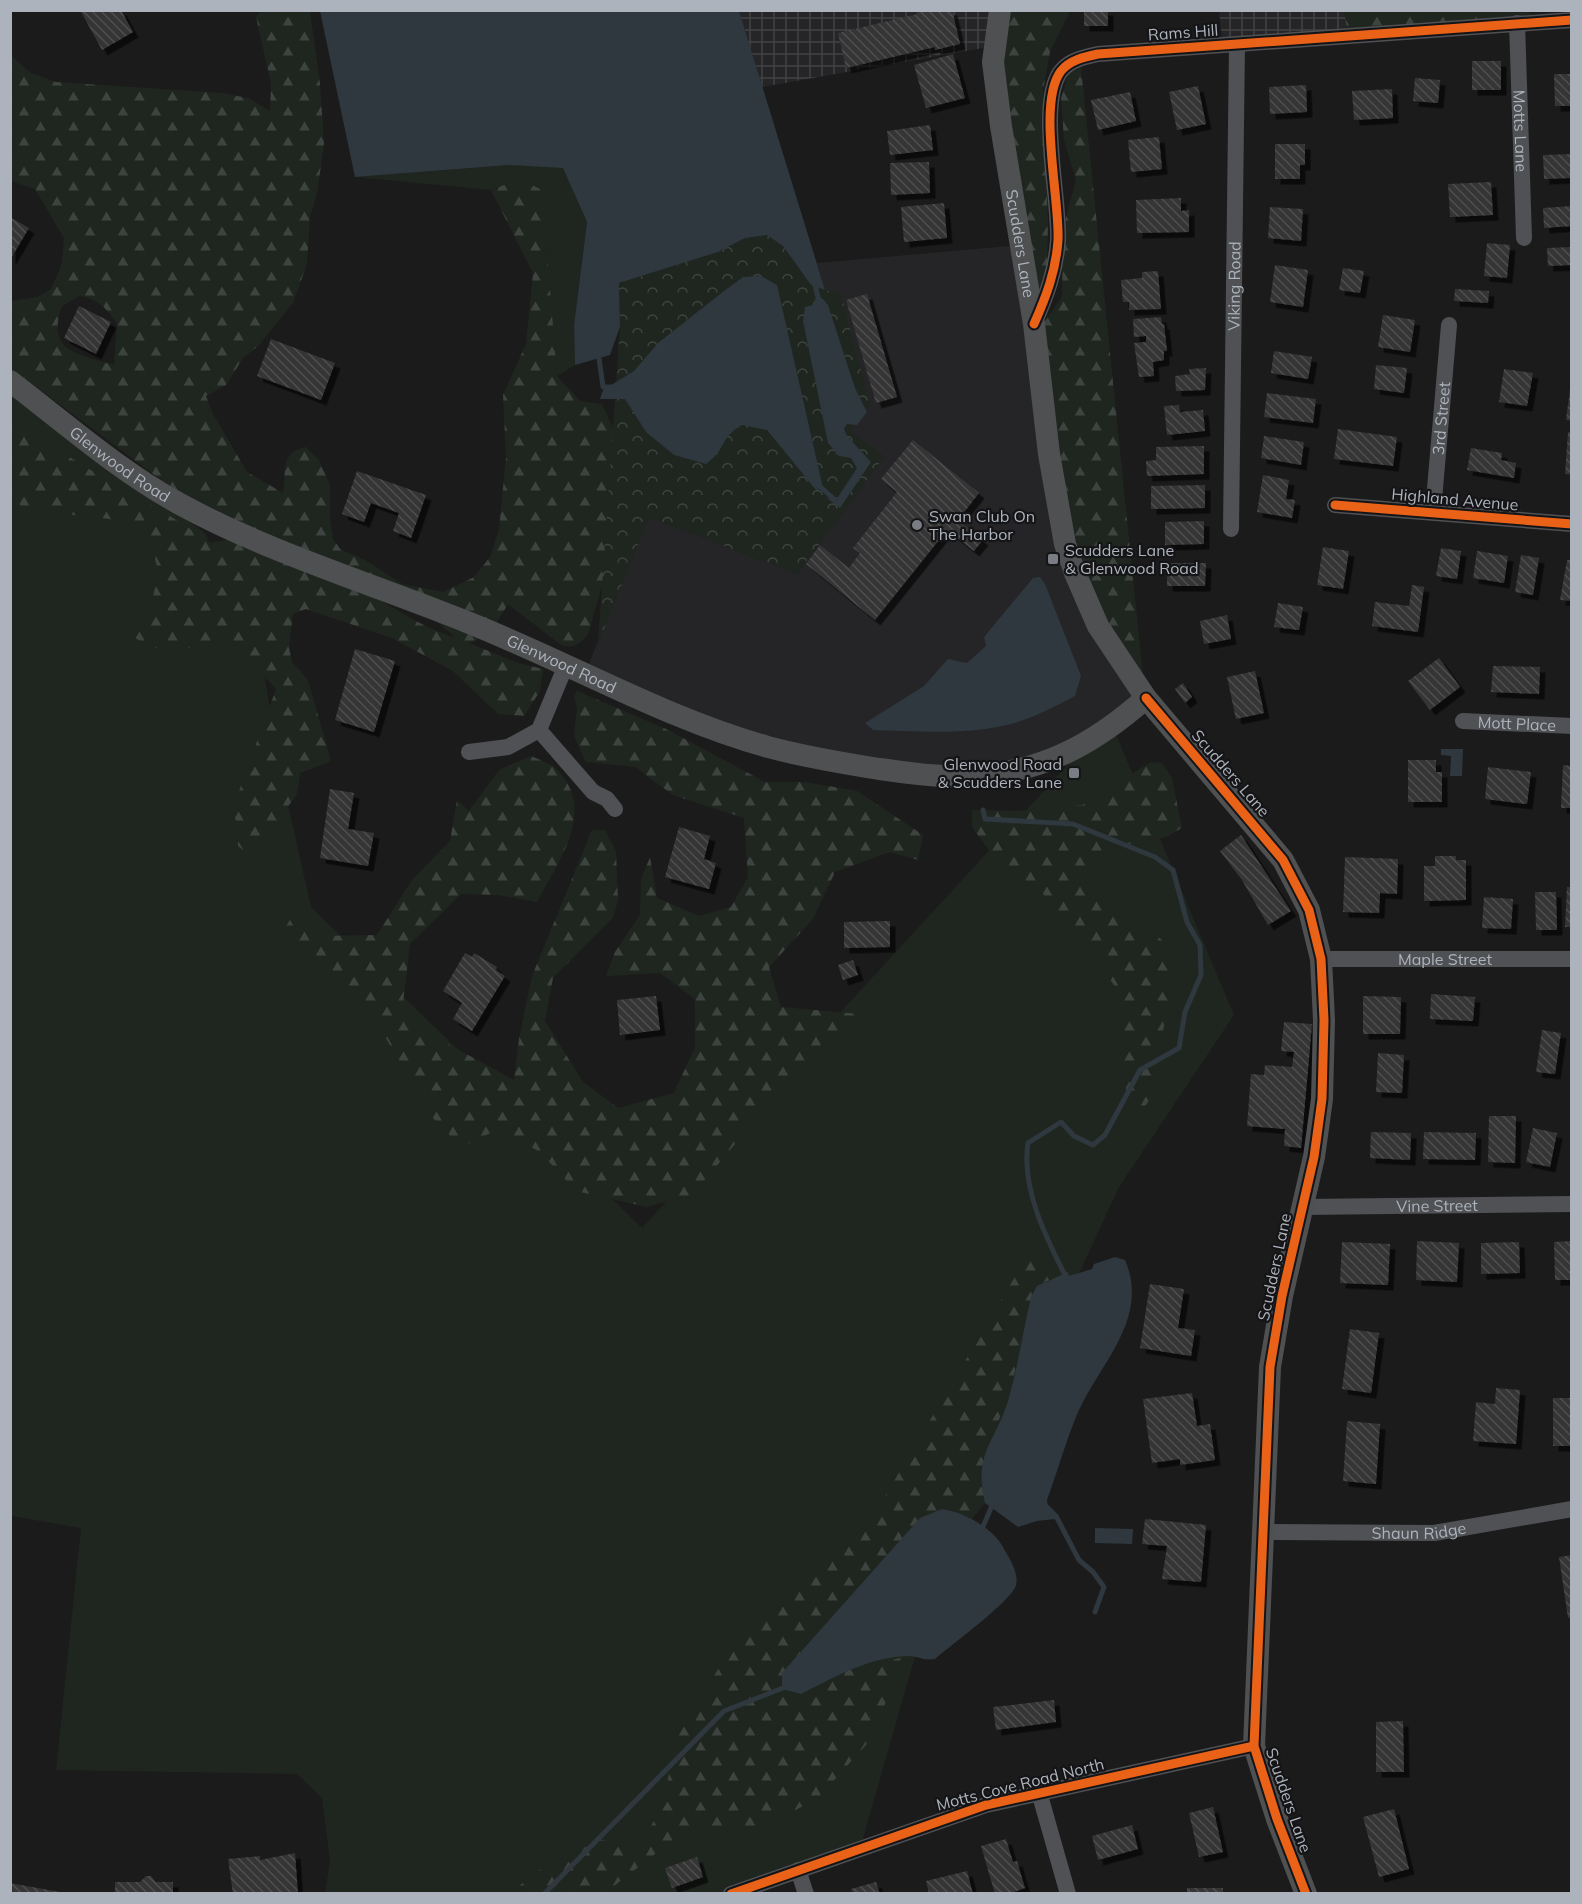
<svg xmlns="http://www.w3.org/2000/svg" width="1582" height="1904" viewBox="0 0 1582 1904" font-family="Mulish,sans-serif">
  <defs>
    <pattern id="industrial-grid" width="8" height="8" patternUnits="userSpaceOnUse" patternTransform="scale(1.5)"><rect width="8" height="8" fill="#252527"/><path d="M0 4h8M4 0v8" fill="none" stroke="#424244"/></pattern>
    <pattern id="forest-firs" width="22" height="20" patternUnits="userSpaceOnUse" patternTransform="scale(1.5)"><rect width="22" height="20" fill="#1f261f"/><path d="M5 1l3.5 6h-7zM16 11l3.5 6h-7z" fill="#3d433e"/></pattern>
    <pattern id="park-crowns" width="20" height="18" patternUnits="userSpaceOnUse" patternTransform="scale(1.5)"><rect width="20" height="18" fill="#1f261f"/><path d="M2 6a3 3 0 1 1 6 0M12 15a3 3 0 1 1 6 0" fill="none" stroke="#3d433e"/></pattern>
    <pattern id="building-back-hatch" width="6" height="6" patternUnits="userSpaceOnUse" patternTransform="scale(1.5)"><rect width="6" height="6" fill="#343435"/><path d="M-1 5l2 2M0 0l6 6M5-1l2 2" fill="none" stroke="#4f4f50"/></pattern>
    <filter id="shadow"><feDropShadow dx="5.5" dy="5.5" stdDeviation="0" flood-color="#0009"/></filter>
  </defs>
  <rect width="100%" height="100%" fill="#1b1b1b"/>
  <path fill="#252527" d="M1021,245l125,453 -33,29 -113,46 -164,-11 -251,-89 64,-156 148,57 87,-117 -34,-26 -9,-136 -16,-5 -8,-27z"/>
  <path fill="url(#industrial-grid)" d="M739,11h261l-6,35 -232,41z
    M1219,11h125l4,25 -125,9z"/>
  <path fill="#1f261f" d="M509,165l54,2 24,55 -13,103 1,40 -18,11 -8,-78 -2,-49 -27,-70 -29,11 -136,-13z
    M11,394l194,139 57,128 18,108 31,138 331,321 445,-484 26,-17 121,288 -115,172 -183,396 -74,259 -143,51h-394l5,-32 -8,-63 -25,-24 -241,-4 25,-242 -70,-12z"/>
  <path fill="url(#forest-firs)" fill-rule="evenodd" d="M262,11h48l10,73 4,60 -7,49 -7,24 -3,47 -14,39 -35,43 -15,12 -17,27 -20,11 7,18 34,58 36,21c4,-22 -4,-40 23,-46l13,13 11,25v35l3,19 8,11 24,10 37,24 41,8 31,-15 16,-20 9,-28 7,-71 -3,-63 23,-51 7,-71 -42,-83 29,-11 22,11 15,186 23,25 22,3 14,30v103l-28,97c-8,10 -14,15 -27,11l-53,-41c-10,17 -20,33 -39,39l49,20 25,6 -3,22 -16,25 -26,-2 -45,-43 -61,-33 -86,-29 -13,5 -4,33 3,15 16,18 23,81 -31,12 -3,21 -45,63 -14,-11 -4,-41 42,-116c-10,-10 -20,-25 -32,-34 -29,-21 -46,-5 -76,-5 -13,0 -24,-7 -35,-13l18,-28 7,-39 -5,-18 -14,-20 -29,-13 -82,-9 -17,-11 -1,-87c59,55 136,83 200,131l21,-4 -47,-42 -173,-129v-67l27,-4 13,-8 11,-25 2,-26 -29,-49 -24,-8v-126l18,17 27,10 165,11 27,5 22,13 1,-28 -15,-66zM79,296c18,2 28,13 38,27l-3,42c-34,-11 -69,-12 -52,-59zM360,590l73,28 23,20c-34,-10 -63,-32 -96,-48z
    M1000,11h70l-20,41 -7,39 5,132 -1,45 -9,63 24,-34 1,-69 13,-48 -12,-40 -3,-42 8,-26 11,-14 63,619 -68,-104 -81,-527z
    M1344,11h182l19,11 -197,14z
    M577,691l89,38 99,53h40l52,9 66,44 -5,25 -28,-8 -55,20 -22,47 -44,48 12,40 79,7 -48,38 -119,142 -46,13 -71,-16 -36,-39 -41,-23 -38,18 -28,-29 -56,-95 -96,-89 14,-22 19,24 63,-1 35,-55 38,-39 7,-41 12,11 30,-41 32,-14c9,4 22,8 28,16 37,40 -1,90 -22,130l-39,-7 -37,-1 -51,50 -8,68 22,19 90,49 5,-41 13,-63 60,-146h13l11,21 2,49 -5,18 -60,60 -8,43 38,61 35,26 56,-15 21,-46v-48l-35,-26 -54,3 9,-24 25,-37 1,-36 9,-22 7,41 42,18 32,-9 17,-30 -4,-59 -71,-23 -38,-28 -49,-5 -12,-26 3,-28 -3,-13z
    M1151,762l11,1 10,15 10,50 -16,9 -42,8 -35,23 3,25 24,26 21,14 23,5 12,14 -1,37 -21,110 -13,19 -17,-44 2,-78 -52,-71 -32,-37 -32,-14 -34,-47v-17l44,1 66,-6z
    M1035,1249l22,27 -20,10 -30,116 -19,41 -3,60 -14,17 -13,-9 -157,183 53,-27 47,-9 -27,78 -56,62 -56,30 -80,5 -77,60 -96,1 73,-58 56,11 25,-41 12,-66 53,-87 78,-71 78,-84 135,-228z"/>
  <path fill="url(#park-crowns)" d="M767,235l16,11 28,39 30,10 29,110 -20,26 34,26 -87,117 -148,-57 -51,127 22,-317 -1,-44 99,-31 27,-14z"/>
  <path fill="#2e383e" d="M320,11h419l86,279 -14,-5 -28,-39 -16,-11 -22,3 -27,14 -99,31 1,44 -10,28 -35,10 -1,-40 13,-103 -24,-54 -54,-3 -154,12z
    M761,276l16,9 46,203 -7,2 -49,-60 -25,-5c-23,13 -15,24 -36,39l-32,-9 -28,-23 -21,-33h-25l3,-9 31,-19 24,-28 66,-52 19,-14z
    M816,297l7,2 5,6 27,83 12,24 -10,13 -10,-1 -3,5 3,7 24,26 -31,46 -13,-10 11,-1 19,-29 -6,-10 -12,-2 -11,-13 -25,-122 2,-14 8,-2z
    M1040,577l5,7 36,92 -6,20c-23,12 -47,25 -73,30 -41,9 -88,5 -129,4l-8,-7 59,-37 24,-27 19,4 19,-17 -2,-9 49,-59z
    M1441,749h22l-1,27h-12l1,-20 -10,-1z
    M1115,1257l10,3c26,60 -28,106 -49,157 -11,27 -19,56 -29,83l1,8 8,8 -1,3 -18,2 -19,6 -33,-24c-12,-50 10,-60 23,-102 10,-34 15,-70 23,-104l6,-11 31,-14 1,4 23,-7 2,-5z
    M942,1509c21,3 50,18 61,38 6,11 16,25 13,38 -3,15 -66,61 -81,74 -13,2 -17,-3 -27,-3 -39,1 -73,21 -107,38l-19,-5v-16l138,-155z
    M1095,1528l38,1 -1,15 -37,-1z"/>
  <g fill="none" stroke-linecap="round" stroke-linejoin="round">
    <path stroke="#2e383e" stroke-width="5" d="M814,282l6,22
      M599,358l4,29h11
      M816,483l18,16
      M983,810l2,9 88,5 82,33 18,13 14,52 13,23 1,30 -16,37 -6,36 -39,22 -35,65 -12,10 -19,-9 -13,-14 -33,21c-7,45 18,95 38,134
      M1044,1504l12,12 23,44 14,12 11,15 -9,25
      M981,1531l13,-30
      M544,1894l180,-183 64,-25"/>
  </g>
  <path fill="url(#building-back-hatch)" filter="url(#shadow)" d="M80,10h41l12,22 -31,18z
    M917,10h35l8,34 -25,6v-3l-89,21 -8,-35 80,-19z
    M1084,10h24v16h-24z
    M953,54l12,44 -39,10 -12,-43z
    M1472,61h29v29h-29z
    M1554,74h18v32h-17z
    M1415,78l25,2 -2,23 -25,-2z
    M1306,85l1,27 -37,2 -1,-27z
    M1198,86l8,38 -29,6 -8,-38z
    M1392,89l1,29 -39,2 -2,-29z
    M1130,92l6,29 -38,9 -7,-30z
    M930,125l3,25 -43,5 -3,-24z
    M1159,137l3,32 -31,3 -3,-32z
    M1275,144h30v21h-5v14h-25z
    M1572,154v24l-28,1 -1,-24z
    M929,162l1,31 -39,2 -1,-32z
    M1491,182l2,33 -43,2 -2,-33z
    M1181,198v13l8,-1v22l-52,1 -1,-33z
    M944,203l3,35 -43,4 -3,-35z
    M1572,206v20l-28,2 -1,-20z
    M1270,207l33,2 -2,32 -33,-3z
    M10,217l19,11 -19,32z
    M1487,243l23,2 -3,33 -23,-2z
    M1572,247v18l-24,1 -1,-18z
    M1275,265l33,5 -5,37 -33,-5z
    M1343,268l21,3 -4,22 -21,-3z
    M1158,271l3,38 -32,1v-8h-6l-2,-22 21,-2v-6z
    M1455,289l34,2 -1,12 -34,-2z
    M867,294l30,103 -21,6 -30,-103z
    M79,306l32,16 -15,32 -32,-16z
    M1383,315l32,5 -5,32 -32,-5z
    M1161,317l1,7h2l3,27h-3v9l-11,2 1,14 -15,1 -5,-34 12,-1v-6l-12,1 -1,-18z
    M271,339l64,24 -14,37 -64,-24z
    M1274,351l38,6 -4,22 -37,-6z
    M1376,365l31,3 -3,25 -30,-4z
    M1206,368l-1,22 -29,1 -1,-15 15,-2 -1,-5z
    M1504,369l29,4 -6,33 -28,-4z
    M1570,389h2v32l-6,-1z
    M1267,393l49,6 -3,24 -49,-6z
    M1179,405l1,7 23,-2 2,21 -38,4 -3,-29z
    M1338,429l59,8 -4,29 -59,-7z
    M1568,432l4,1v42l-7,-1z
    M1264,436l40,6 -3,23 -40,-7z
    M913,440l66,53 -21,27 25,20 -9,11 -27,-21 -72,90 -69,-56 14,-19 29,23 11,-15 -7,-5 44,-56 -16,-13z
    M1204,446v28l-57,2 -1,-15 10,-1v-13z
    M1471,448l31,5 -1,7 15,3 -2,15 -47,-8z
    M357,471l69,24 -15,43 -18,-7 6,-18 -28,-10 -7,19 -22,-8z
    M1263,475l26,5 -3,19 9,1 -3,18 -35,-6z
    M1205,485v23l-54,1v-23z
    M1204,521v23l-39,1v-23z
    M1323,547l26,4 -6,38 -26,-4z
    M1441,548l20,3 -4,28 -21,-3z
    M1477,551l31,5 -4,27 -31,-5z
    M1521,555l18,3 -6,37 -18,-3z
    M1567,560h5v41l-12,-1z
    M1167,563h39l-1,23h-38z
    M1412,585l12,2 -6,45 -46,-6 3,-24 34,4z
    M1278,603l25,4 -4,23 -25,-3z
    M1227,615l4,24 -27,5 -4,-23z
    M355,649l40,12 -21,71 -39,-12z
    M1439,658l21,29 -30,23 -22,-29z
    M1493,666l47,1 -1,27 -48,-2z
    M1255,671l9,42 -28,6 -9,-42z
    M1183,683l9,14 -7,6 -10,-14z
    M1408,760h28v12h6v30h-34z
    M1563,765l9,1v42h-11z
    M1488,767l43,5 -4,32 -42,-5z
    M330,789l24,4 -6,36 26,4 -6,33 -48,-8z
    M679,827l31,9 -6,23 12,4 -7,26 -44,-12z
    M1241,835l50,76 -23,14 -26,-45 -22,-29z
    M1435,856h21v4h10v40l-42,1v-35h11z
    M1345,857l53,2 -1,35 -17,-1 -1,20 -36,-1z
    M1567,887h5v40h-7z
    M1535,892h21l1,38h-21z
    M1484,897l29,2 -2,30 -29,-1z
    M890,921v26l-46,1v-26z
    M465,953l7,4 2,-4 23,14 -1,3 9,6 -33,55 -19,-12 9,-16 -19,-12z
    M853,960l5,15 -15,5 -5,-15z
    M1431,994l44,3 -2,24 -43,-2z
    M656,996l4,34 -40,5 -3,-35z
    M1363,996l38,1 -1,37h-37z
    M1284,1022l28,2 -11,124 -17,-2 1,-17 -38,-3 4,-52 13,1 1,-10 27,2 2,-15 -13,-1z
    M1542,1030l19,3 -6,41 -19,-2z
    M1378,1053l26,2 -2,38 -26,-1z
    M1489,1116h27l-1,47 -27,-1z
    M1533,1128l24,5 -7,34 -24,-5z
    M1371,1132l40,1 -1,27 -40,-2z
    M1424,1132l52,1 -1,27 -52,-1z
    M1417,1241l42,2 -2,39 -41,-2z
    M1572,1241v39h-17l-1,-38z
    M1342,1242l48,2 -2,41 -48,-2z
    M1519,1242l1,31 -39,1v-31z
    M1150,1284l34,5 -6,39 17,2 -4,26 -51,-8z
    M1350,1329l29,4 -8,60 -29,-4z
    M1496,1388l24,2 -4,54 -43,-3 3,-39 19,2z
    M1192,1393l5,33 13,-2 5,36 -35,5v-6l-28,4 -9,-64z
    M1553,1398h18l1,48h-19z
    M1347,1421l33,3 -4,60 -33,-3z
    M1145,1519l61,6 -5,57 -39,-3 5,-33 -25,-2z
    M1572,1555v63h-4l-9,-61z
    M1054,1700l2,22 -60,8 -3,-23z
    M1403,1721l1,51h-28v-50z
    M1213,1807l10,45 -24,5 -10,-44z
    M1394,1809l15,60 -30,8 -16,-60z
    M1132,1825l6,24 -40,11 -6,-24z
    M1006,1839l7,23 4,-1 8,27 -17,6h-13l-14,-48z
    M295,1853l3,41h-65l-5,-35 32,-3v4z
    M697,1857l6,20 -31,11 -7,-20z
    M967,1871l6,23h-44l-3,-13z
    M146,1876h5l5,6h17v12h-58v-12h25z
    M876,1882l4,12h-27l-2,-5z
    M10,1883l50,9v2h-50z
    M1187,1888h36v6h-36z"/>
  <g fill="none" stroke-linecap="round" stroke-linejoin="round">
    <g stroke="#4f5154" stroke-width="16">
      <path id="s1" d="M1517,23l7,215"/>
      <path d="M1034,324c12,-27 22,-53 24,-84 2,-40 -21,-138 3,-169 9,-11 23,-14 37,-17l474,-34"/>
      <path d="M1335,505l237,19"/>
      <path id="s2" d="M1433,512l16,-187"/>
      <path id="s3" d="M1231,529l6,-485"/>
      <path id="s4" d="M1463,721l109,5"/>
      <path d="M539,730l54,62 14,7 8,10"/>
      <path d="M469,752l39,-5 31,-17 27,-65"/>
      <path id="s5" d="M1321,959h251"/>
      <path id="s6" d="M1302,1207l270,-3"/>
      <path id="s7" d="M1263,1532l171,1 138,-24"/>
      <path d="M1039,1792l29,102"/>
      <path d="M798,1870l8,24"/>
      <path d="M731,1894l255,-89 268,-59"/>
    </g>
    <g stroke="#4e5052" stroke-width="22">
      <path id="s8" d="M1000,10l-7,52 8,64 33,198 15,130 16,90 10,29 23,53 48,72 137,162 26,50 12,49 3,61 -2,79 -8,58 -32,139 -12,71 -16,379 23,73 29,75"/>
      <path id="s9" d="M10,381c55,42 108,89 168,122 89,49 195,81 289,119 101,40 197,96 301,125 37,10 74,16 111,22 31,4 62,9 94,7 70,-4 121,-32 173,-78"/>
    </g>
    <g stroke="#151517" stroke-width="13">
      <path id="cycleway" d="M1034,324c12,-27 22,-53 24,-84 2,-40 -21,-138 3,-169 9,-11 23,-14 37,-17l474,-34
        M1335,505l237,19
        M1146,698l137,162 26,50 12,49 3,61 -2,79 -8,58 -32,139 -12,71 -16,379 23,73 29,75
        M731,1894l255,-89 268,-59"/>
    </g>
    <use href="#cycleway" stroke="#ea6118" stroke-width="9"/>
  </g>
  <g fill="#7a7e84" stroke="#151517" stroke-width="2">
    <circle cx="917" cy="525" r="6"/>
    <rect x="1047" y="553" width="12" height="12" rx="3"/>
    <rect x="1068" y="767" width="12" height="12" rx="3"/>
  </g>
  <g text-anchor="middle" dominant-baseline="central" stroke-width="4.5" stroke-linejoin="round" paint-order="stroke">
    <g font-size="16" fill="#adb3bc" stroke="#151517">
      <text transform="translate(1183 32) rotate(-4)">Rams Hill</text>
      <text stroke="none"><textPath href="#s1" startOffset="108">Motts Lane</textPath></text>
      <text stroke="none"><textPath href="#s8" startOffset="236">Scudders Lane</textPath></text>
      <text stroke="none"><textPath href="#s3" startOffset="243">Viking Road</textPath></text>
      <text stroke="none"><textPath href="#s2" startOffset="94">3rd Street</textPath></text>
      <text stroke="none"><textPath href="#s9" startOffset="138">Glenwood Road</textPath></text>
      <text transform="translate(1455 499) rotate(5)">Highland Avenue</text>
      <text stroke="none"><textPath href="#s9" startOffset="624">Glenwood Road</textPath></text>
      <text stroke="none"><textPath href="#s4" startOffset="54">Mott Place</textPath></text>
      <text transform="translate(1231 773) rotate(49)">Scudders Lane</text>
      <text stroke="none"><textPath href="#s5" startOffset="124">Maple Street</textPath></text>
      <text stroke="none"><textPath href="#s6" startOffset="135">Vine Street</textPath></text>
      <text transform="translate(1274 1267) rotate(-78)">Scudders Lane</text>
      <text stroke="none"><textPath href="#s7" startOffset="156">Shaun Ridge</textPath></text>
      <text transform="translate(1020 1784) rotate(-14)">Motts Cove Road North</text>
      <text transform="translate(1289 1800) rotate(71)">Scudders Lane</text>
    </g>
    <g font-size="16" fill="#adb3bc" stroke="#151517" text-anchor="start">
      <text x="929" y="516">Swan Club On<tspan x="929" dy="18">The Harbor</tspan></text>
      <text x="1065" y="550">Scudders Lane<tspan x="1065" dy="18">&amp; Glenwood Road</tspan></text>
      <text x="1062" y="764" text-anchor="end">Glenwood Road<tspan x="1062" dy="18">&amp; Scudders Lane</tspan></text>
    </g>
  </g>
  <rect width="1582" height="1904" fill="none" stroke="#adb3bc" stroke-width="24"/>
</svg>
